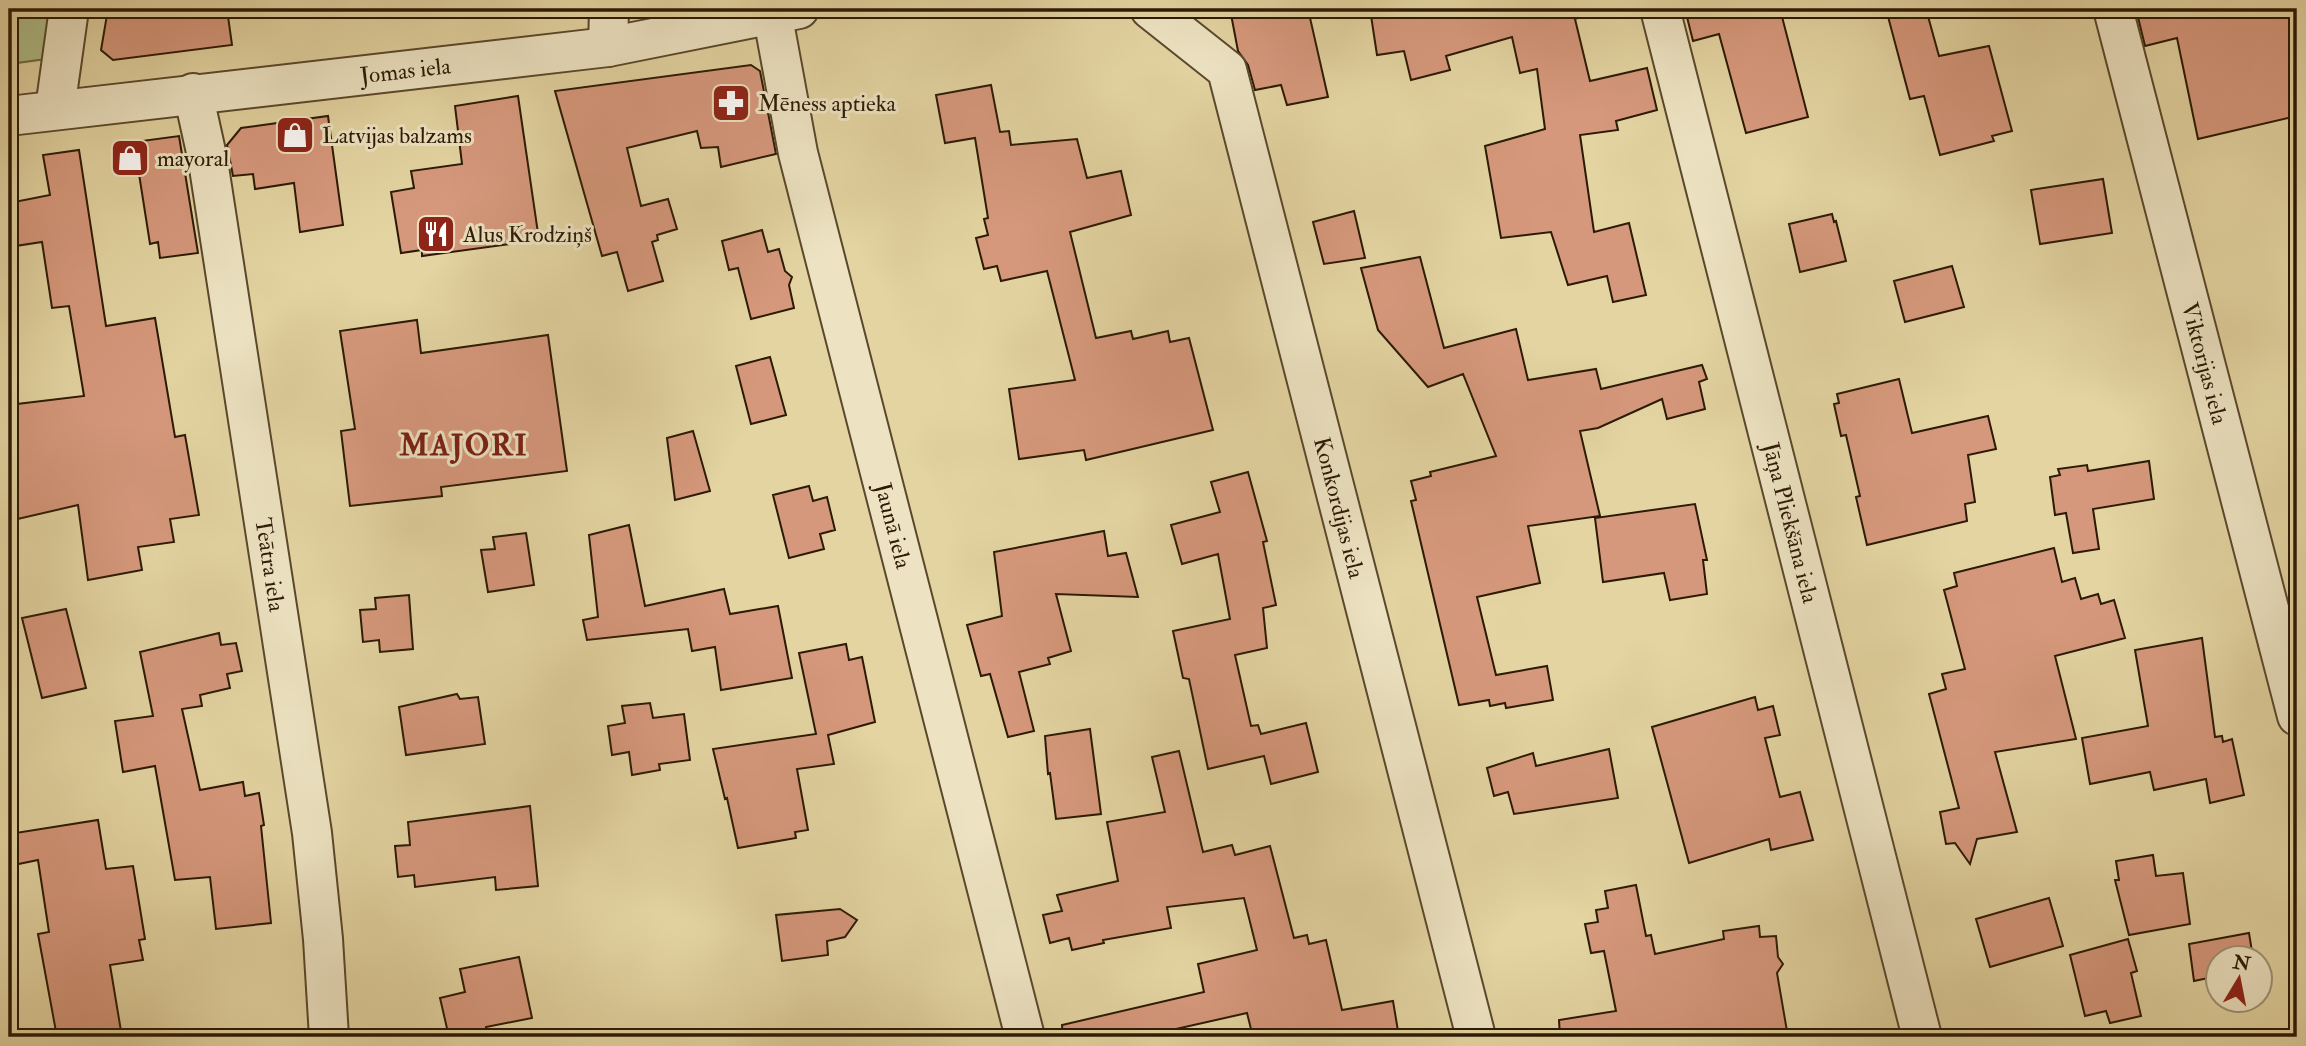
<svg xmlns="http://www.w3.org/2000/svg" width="2306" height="1046" viewBox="0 0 2306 1046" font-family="'IM FELL Double Pica',serif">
  <rect width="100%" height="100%" fill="#e3d4a1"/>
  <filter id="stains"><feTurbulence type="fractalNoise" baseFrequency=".00286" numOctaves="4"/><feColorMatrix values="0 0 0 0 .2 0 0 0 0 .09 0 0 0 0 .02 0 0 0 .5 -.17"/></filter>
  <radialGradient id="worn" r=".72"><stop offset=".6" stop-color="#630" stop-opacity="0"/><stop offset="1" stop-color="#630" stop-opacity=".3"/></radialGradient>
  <path fill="#afbd88" stroke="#6e6c46" stroke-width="2" d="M9,9h45l-8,50 -37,5z"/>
  <path fill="#d6987c" stroke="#2c1a05" stroke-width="2" d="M108,9h119l5,36 -119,15 -12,-10z
    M1230,9h78l20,88 -41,8 -6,-20 -26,5 -7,-25 -10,-14z
    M1370,9h209l1,8 -5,2 15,62 57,-13 10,42 -41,11 2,9 -38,5 14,97 35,-9 17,72 -33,7 -6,-26 -39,9 -17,-53 -50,6 -16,-92 60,-17 -8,-60 -17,4 -8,-36 -66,19 4,14 -39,10 -7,-29 -27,4z
    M1685,9h95l28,108 -62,16 -27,-99 -26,7z
    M1886,9h40l13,47 50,-10 23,85 -20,5 2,5 -54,14 -16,-59 -14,3z
    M2136,9h161v107l-99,23 -21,-101 -32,8z
    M751,65l9,6 16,83 -55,13 -3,-20 -17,1 -4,-17 -70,17 14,58 27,-7 9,30 -20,6 1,5 -6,2 11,39 -35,10 -11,-39 -15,4 -47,-165z
    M991,85l9,47 9,-1 2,14 66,-6 10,39 34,-7 10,44 -61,17 26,106 35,-7 2,8 35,-8 2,11 19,-4 24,92 -127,30 -2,-10 -65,9 -10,-70 66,-9 -28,-109 -46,10 -4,-15 -13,3 -8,-31 12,-3 -4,-16 4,-1 -13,-80 -30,5 -9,-48z
    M518,96l21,144 -117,16v-6l-21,3 -10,-61 23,-4 -3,-17 51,-7 -7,-58z
    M328,116l15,109 -43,7 -6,-49 -39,6 -2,-15 -20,2 -6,-31 14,-17z
    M179,136l19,117 -38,5 -2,-16 -8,2 -16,-102z
    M79,150l27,176 49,-8 20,119 10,-2 14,80 -29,4 4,23 -36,5 4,23 -54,10 -10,-75 -69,16v-116l75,-9 -15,-90 -17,2 -10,-66 -33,5v-44l41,-8 -7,-40z
    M2103,179l9,54 -72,11 -9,-54z
    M1354,211l11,47 -41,6 -11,-42z
    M1832,214l2,8 2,-1 10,40 -46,11 -11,-48z
    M762,230l6,22 11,-3 6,22 7,6 -3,8 5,23 -43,11 -13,-51 -9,2 -7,-29z
    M1420,257l24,91 72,-19 12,51 68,-11 5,20 101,-24 5,14 -8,3 6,27 -38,10 -5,-20 -64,29 -18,3 20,85 -72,10 12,57 -63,14 19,78 51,-9 6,34 -47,8 -1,-5 -15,3 -1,-6 -30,5 -48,-204 5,-1 -5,-19 20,-5 -1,-4 66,-16 -33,-82 -35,13 -50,-57 -17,-62z
    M1952,266l12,41 -59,15 -11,-41z
    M417,320l4,33 127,-18 19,136 -126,16 1,9 -92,10 -9,-75 14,-2 -15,-98z
    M770,357l16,58 -35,9 -15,-58z
    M1899,379l13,54 76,-17 8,33 -28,6 7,47 -10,2 2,17 -100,24 -11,-48 4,-1 -14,-61 -5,1 -7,-32 5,-1 -2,-9z
    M693,431l17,60 -35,9 -8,-62z
    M2149,461l5,38 -61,10 6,40 -26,4 -7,-40 -11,2 -5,-38 10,-2 -2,-6 29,-4 1,6z
    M1248,472l19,69 -4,1 13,63 -13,3 4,40 -32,7 16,71 7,-1 3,9 45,-11 12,49 -47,12 -7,-28 -56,13 -19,-90 -6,-1 -10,-47 57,-12 -12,-65 -36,10 -11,-39 49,-13 -9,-30z
    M809,486l4,15 14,-4 8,33 -15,4 4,15 -35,9 -16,-63z
    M1695,504l12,56h-4l4,34 -37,6 -6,-27 -61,9 -8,-64z
    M629,525l16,81 79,-17 6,25 48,-8 14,72 -71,12 -6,-43 -23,4 -4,-22 -101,11 -4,-20 15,-3 -9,-82z
    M1104,531l4,25 18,-3 12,44 -82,-3 15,57 -23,7 2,6 -31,8 15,59 -26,6 -18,-63 -9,2 -14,-51 35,-9 -8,-64z
    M526,533l8,52 -46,7 -7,-42 14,-1 -2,-12z
    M2054,548l8,34 13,-4 6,21 17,-5 3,10 13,-4 11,38 -70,18 21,83 -81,13 22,80 -40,7 -7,25 -15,-21 -9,1 -6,-32 19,-4 -30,-114 17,-5 -4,-15 23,-5 -21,-79 13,-4 -3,-13z
    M409,595l4,54 -33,3 -1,-12 -16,2 -3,-32 16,-1 -1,-11z
    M66,609l20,79 -44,10 -20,-80z
    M219,633l2,12 15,-2 6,28 -15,3 3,14 -30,7 2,11 -20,3 18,81 43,-8 2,14 14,-3 5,32 -3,1 10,97 -55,6 -6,-52 -35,3 -20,-114 -32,6 -8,-51 38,-5 -13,-64z
    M2202,638l13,99 7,-1 1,6 9,-3 12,56 -34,8 -4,-24 -52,11 -4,-18 -60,12 -8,-46 66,-12 -13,-76z
    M846,644l3,16 13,-3 13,65 -47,13 6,29 -37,5 11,61 -13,2 1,6 -58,10 -11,-50 -2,1 -12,-50 103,-15 -17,-81z
    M457,694l3,5 18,-2 7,47 -79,11 -7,-48z
    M1755,697l3,13 15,-4 7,29 -15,3 15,59 20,-5 13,48 -42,10 -2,-11 -80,24 -37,-136z
    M650,703l3,15 31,-4 6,46 -31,4 1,6 -28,5 -3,-23 -17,3 -4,-29 17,-3 -3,-17z
    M1090,729l11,85 -45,5 -6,-46 -2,1 -3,-38z
    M1609,749l9,49 -104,16 -6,-22 -14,4 -7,-28 46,-15 3,13z
    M1179,751l24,101 29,-7 3,10 35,-9 24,92 13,-3 2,9 17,-4 16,70 51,-9 6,36h-146l-6,-24 -80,18 1,6h-105l-1,-12 142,-33 -6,-28 59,-14 -13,-52 -77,9 4,21 -68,12 1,3 -32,7 -3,-12 -19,5 -7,-28 19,-4 -5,-16 61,-14 -11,-59 58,-10 -13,-55z
    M530,806l8,80 -42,4 -1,-13 -80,10 -1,-12 -16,2 -3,-31 15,-1 -2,-23z
    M98,820l8,49 27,-3 12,73 -6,1 4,20 -33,5 12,72h-65l-19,-103 11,-2 -11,-72 -29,6v-32z
    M2153,855l3,21 27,-3 7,51 -61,11 -14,-55h4l-3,-19z
    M1636,885l10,51 5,-1 4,19 69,-15 -1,-8 36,-5 1,11 16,-1 2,21 5,7 -6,9 11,64h-228l-1,-17 57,-9 -12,-60 -13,2 -6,-29 13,-2 -2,-12 12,-2 -3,-17z
    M2049,898l14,48 -73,21 -14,-48z
    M840,909l17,11 -12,17 -18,4 1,14 -46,6 -6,-46z
    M2249,933l4,25h-35v18l-24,5 -5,-37z
    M2128,939l9,32 -6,2 10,43 -31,7 -4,-12 -21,5 -15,-61z
    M519,957l13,61 -46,9 2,10h-39l-9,-39 25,-6 -5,-23z"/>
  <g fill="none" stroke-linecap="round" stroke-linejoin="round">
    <g stroke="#5a482c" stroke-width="42">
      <g id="minor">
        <path id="s1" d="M1150,9l77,61 249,967"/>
        <path id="s2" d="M1660,9l262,1028"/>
        <path id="s3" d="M2113,9l184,707"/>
        <path id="s4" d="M772,12l26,141 227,884"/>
        <path d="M608,47l1,-38"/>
        <path id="s5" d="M193,93l15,68 104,672 11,106 6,98"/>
        <path d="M55,109l14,-100"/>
        <path id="s6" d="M9,116l599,-69 191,-38"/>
      </g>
    </g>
    <use href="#minor" stroke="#ede3c2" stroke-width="38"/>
  </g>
  <defs>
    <g id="pharmacy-square" transform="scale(2.0125)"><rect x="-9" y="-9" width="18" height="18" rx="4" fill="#8f2418" stroke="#ede3c2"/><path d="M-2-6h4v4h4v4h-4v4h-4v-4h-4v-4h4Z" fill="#fff"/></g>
    <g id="shop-square" transform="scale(2.0125)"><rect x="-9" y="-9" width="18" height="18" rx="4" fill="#8f2418" stroke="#ede3c2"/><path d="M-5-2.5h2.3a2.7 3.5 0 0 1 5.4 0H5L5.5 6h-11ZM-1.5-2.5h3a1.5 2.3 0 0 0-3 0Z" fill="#fff"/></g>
    <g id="restaurant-square" transform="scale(2.0125)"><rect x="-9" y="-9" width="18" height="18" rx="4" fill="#8f2418" stroke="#ede3c2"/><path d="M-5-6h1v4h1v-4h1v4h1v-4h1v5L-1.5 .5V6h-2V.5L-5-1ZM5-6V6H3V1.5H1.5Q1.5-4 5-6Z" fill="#fff"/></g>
  </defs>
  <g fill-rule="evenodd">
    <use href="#pharmacy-square" x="731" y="103"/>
    <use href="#shop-square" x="295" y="135"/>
    <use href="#shop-square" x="130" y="158"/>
    <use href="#restaurant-square" x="436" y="234"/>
  </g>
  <g text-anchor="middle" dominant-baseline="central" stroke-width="6" stroke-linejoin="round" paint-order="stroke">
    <g font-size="23" fill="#2c1a05" stroke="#ede3c2">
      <text stroke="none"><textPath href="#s6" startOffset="399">Jomas iela</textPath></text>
      <text stroke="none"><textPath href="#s3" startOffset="366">Viktorijas iela</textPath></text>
      <text stroke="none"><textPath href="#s1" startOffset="550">Konkordijas iela</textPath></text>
      <text stroke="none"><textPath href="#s2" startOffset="530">Jāņa Pliekšāna iela</textPath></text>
      <text stroke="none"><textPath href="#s4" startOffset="528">Jaunā iela</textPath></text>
      <text stroke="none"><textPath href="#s5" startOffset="478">Teātra iela</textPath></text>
    </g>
    <g font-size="23" fill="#2c1a05" stroke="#ede3c2" text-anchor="start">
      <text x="758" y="103">Mēness aptieka</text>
      <text x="322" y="135">Latvijas balzams</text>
      <text x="157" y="158">mayoral</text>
      <text x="463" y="234">Alus Krodziņš</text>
    </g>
    <g font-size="30" font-weight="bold" letter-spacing="2" fill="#7a1f14" stroke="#ede3c2">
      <text x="464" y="445">MAJORI</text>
    </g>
  </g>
  <rect width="2306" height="1046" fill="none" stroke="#e3d4a1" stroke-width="35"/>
  <rect x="10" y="10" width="2285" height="1025" fill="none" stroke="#2c1a05" stroke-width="3.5"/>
  <rect x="18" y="18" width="2271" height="1011" fill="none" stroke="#2c1a05" stroke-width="2"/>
  <g transform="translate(2239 979) rotate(10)"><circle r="33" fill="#ede3c2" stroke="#a09376" stroke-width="2"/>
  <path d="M0-5L12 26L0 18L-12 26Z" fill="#8f2418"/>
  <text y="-10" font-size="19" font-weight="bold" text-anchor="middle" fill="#2c1a05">N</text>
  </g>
  <rect width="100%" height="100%" filter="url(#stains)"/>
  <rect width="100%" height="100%" fill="url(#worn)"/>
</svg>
